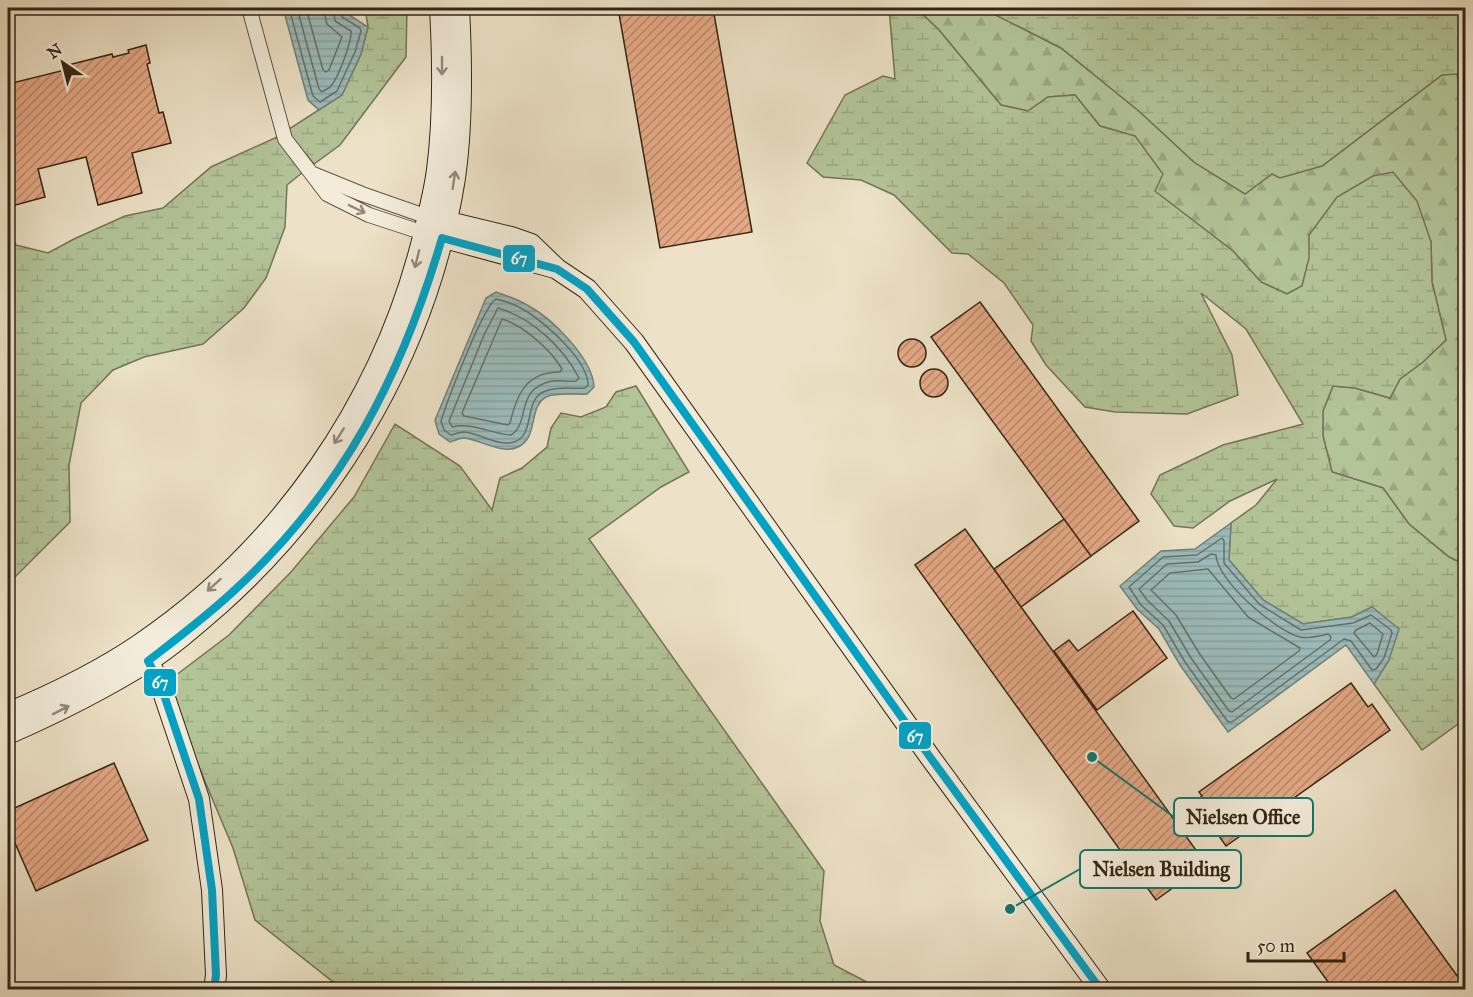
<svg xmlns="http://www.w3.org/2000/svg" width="1473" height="997" viewBox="0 0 1473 997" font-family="'IM FELL Great Primer',serif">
  <defs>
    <pattern id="forest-firs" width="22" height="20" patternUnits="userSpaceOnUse" patternTransform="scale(1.5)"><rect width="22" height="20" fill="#b3c499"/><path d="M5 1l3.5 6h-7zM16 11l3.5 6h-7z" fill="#9ba883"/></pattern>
    <pattern id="wetland-marsh" width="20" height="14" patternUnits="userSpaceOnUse" patternTransform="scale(1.5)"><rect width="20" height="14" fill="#b3c499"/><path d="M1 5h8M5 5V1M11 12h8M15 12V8" fill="none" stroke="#9ba883"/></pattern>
    <pattern id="water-rules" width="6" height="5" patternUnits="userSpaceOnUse" patternTransform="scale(1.5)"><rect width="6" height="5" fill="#9bbcbc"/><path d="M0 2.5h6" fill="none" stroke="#86a1a1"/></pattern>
    <pattern id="building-hatch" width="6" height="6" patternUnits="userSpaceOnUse" patternTransform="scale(1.5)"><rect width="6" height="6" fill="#e5a985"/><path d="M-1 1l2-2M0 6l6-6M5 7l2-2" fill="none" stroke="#ba896c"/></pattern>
  </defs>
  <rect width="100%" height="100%" fill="#ede2c7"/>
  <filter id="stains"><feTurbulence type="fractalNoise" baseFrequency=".00333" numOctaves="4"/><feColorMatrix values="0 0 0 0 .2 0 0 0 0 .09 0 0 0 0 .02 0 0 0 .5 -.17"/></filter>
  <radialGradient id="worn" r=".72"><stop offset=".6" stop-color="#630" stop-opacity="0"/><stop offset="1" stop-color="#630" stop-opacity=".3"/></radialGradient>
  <path fill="url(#forest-firs)" stroke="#747456" stroke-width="1.5" d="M916,8h66l79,40 79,64 55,51 77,11 50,-8 120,-91 15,-2 9,49 -1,443 -16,-8 -40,-33 -26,-36 -51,-16 -9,-36v-25l10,-25 22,2 35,10 10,-19 23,-17 23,-22 -14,-58 -1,-41 -122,-6 1,22 -8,29 -15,8 -26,-12 -28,-31 -79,-60 -19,-55 -35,-10 -25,-31 -27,2 -20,14 -27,-6 -62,-75z"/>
  <path fill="url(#wetland-marsh)" stroke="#747456" stroke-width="1.5" d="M365,8h42l-1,49 -66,88 -26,19 -23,-28 -2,-7 53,-34 19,-41 7,-27z
    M889,8h27l23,22 62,75 27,6 20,-14 27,-2 25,31 35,10 28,38 -8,17 78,60 28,31 26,12 15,-8 7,-28v-23l28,-38 36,-21 20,-4 24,29 14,41 1,40 14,58 -23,22 -23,17 -10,19 -35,-10 -22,-2 -10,25v25l9,36 51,16 26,36 40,33 16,8v154l-43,31 -48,-66 15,-24 -17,-53 -20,10 -49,7 -40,-24 -34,-40 2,-37 25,-18 21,-26 -47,22 -37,27 -19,-2 -23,-32 9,-19 63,-30 80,-21 -57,-95 -45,-36 31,62 6,40 -51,19 -72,-2 -30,-5 -39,-42 -15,-24 2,-16 -29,-42 -36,-29 -16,-1 -58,-58 -33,-15 -38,-3 -16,-14 38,-68 38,-19 12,3z
    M982,8h483v114l-8,-48 -15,1 -120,91 -42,12 -8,-4 -27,20 -50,-31 -55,-51 -79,-64z
    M277,137l3,7 23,28 -16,13 -2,42 -19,51 -22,30 -41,36 -59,13 -31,13 -32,33 -12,62 1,57 -62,62v-355l8,16 32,8 26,-14 51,-23 38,-8 48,-41z
    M636,386l53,86 -28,15 -72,52 235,332 -4,50 14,44 46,24h-530l-18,-8 -77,-61 -22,-72 -50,-119 -16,-47 62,-47 62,-63 63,-75 41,-73 65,42 32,44 8,-32 22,-10 25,-21 4,-19 10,-15 20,4 25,-10 10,-15z"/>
  <path fill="url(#water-rules)" stroke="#728079" stroke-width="1.5" d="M283,8h63v5l22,14 -7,27 -19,41 -23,15 -11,-10z
    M496,292c10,4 22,7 31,13 25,13 66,54 67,82l-7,7c-11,1 -31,-2 -41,3 -18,10 -7,40 -28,50 -16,8 -39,-8 -54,-9 -4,0 -10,3 -14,4l-11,-8 -4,-14 51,-122z
    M1231,523l-2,37 34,40 40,24 49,-7 20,-10 27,22 -10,31 -15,24 -28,-39 -118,87 -48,-67 -21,-36 -22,-20 -17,-23 41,-35 34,-2z"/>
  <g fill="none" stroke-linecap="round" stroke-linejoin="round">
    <path stroke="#687068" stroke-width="1.5" d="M289,8l24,88 7,6 17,-11 18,-39 6,-21 -1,-3 -18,-11 -2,-9
      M297,8l22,81 3,3c1,-1 7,-4 8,-5 8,-8 22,-46 21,-56l-16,-10 -2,-13
      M306,8l17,62 3,2 3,-2 13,-33 -15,-13 -4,-16
      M496,299c9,2 22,7 30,12 20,13 62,49 62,74l-3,3c-14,1 -29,-2 -42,4 -19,9 -8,44 -29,50 -16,5 -34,-9 -50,-10 -4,0 -9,2 -13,3l-7,-5 -3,-9c6,-19 42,-115 55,-122z
      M498,308c34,10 65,39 81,70l-3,3c-8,1 -16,-1 -24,0 -38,8 -21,42 -41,54 -20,-1 -39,-13 -59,-8l-3,-6 35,-86z
      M502,319c21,6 49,31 60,50l-2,3c-34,0 -43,22 -50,51l-2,2 -44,-9 -2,-3z
      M1222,538l2,3v22l35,41 42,26 52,-7 18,-8 20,15 1,3 -8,25 -8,11 -4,1 -21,-29 -7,-2 -112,83h-4l-43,-60 -22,-37 -22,-20 -12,-18 34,-30 34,-2z
      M1211,554l5,1c1,26 60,76 84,82 8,2 19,-1 28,-3l3,3 -1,3 -98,72 -3,-1 -38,-53 -22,-37 -22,-21 -8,-11 28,-25 31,-2z
      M1208,569l40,48 52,31 -1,3 -65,48 -3,-1 -32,-45 -23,-38 -25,-25 19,-17z
      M1370,623l13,11 -6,20 -3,3 -20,-24 2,-3z"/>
  </g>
  <path fill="url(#building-hatch)" stroke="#342514" stroke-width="1.5" d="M618,8h95l39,224 -92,16z
    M146,45l4,18 -3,1 12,49 4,-1 8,31 -39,10 10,40 -44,12 -12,-48 -48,12 7,28 -37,10v-123l61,-15 -1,-4 44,-11 1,3 16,-4 -1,-3z
    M980,302l159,219 -48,35 -160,-219z
    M898 353a14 14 0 1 1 28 0a14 14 0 1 1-28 0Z
    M920 383a14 14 0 1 1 28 0a14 14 0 1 1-28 0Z
    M1064,519l27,37 -70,51 -27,-38z
    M965,529l241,335 -50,36 -241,-335z
    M1133,611l34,47 -70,52 -43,-59 15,-11 9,11z
    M1351,683l17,24 4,-3 18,26 -164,116 -31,-44 7,-6 -3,-4z
    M114,763l34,77 -112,51 -28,-64v-16z
    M1395,890l71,98v2h-132l-27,-37z"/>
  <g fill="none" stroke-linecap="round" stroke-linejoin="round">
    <g stroke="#625441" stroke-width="16">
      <path id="street" d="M249,8l36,131 42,55 42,21 55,18
        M313,174l49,20 66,23"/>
    </g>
    <g stroke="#342514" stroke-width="22">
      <path id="secondary" d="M428,217l83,20 20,7 26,25 30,20 47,53 296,415 171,233
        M430,234l125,34
        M142,650l18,33 39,116 13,91 4,85 -2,15
        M8,713c45,-19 91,-41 132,-69 141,-96 242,-242 283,-407 5,-22 11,-44 14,-67 7,-54 6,-108 3,-162
        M8,734c48,-21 94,-44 139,-72 25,-16 49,-37 72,-57 124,-111 210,-262 236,-427 8,-56 7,-114 4,-170"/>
    </g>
    <use href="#street" stroke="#f3ecdb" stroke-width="14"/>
    <use href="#secondary" stroke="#f3ecdb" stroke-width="20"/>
    <g stroke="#f3ecdb" stroke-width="12">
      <path id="bus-1" d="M214,990l2,-15 -4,-85 -13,-91 -39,-116 -12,-22c31,-24 63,-48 91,-75 105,-98 163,-211 203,-348l115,31 30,20 47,53 296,415 171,233"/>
    </g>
    <use href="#bus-1" stroke="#03a2c5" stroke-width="8"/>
  </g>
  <defs><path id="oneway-shaft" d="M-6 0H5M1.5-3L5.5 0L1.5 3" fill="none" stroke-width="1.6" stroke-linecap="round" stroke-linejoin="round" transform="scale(1.5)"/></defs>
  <g stroke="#948878">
    <use href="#oneway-shaft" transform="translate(442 66) rotate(90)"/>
    <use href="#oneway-shaft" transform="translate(454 180) rotate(-81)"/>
    <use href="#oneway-shaft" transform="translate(357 209) rotate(26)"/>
    <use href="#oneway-shaft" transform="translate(417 259) rotate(104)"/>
    <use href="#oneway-shaft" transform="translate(339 436) rotate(122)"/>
    <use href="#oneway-shaft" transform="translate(214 585) rotate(138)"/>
    <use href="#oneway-shaft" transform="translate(61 710) rotate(-27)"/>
  </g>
  <path fill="none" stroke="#0f766e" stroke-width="2" d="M1092 757L1174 817M1010 909L1080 869"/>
  <g fill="#0f766e" stroke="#f3ecdb" stroke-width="2">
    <circle cx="1092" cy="757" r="6"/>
    <circle cx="1010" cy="909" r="6"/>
  </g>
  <g fill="#f3ecdb" stroke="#0f766e" stroke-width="2">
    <rect x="1174" y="798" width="139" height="38" rx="6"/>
    <rect x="1080" y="850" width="161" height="38" rx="6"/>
  </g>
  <g font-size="20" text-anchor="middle" font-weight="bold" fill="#342514">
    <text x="1243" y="824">Nielsen Office</text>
    <text x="1161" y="876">Nielsen Building</text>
  </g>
  <g stroke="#f3ecdb" stroke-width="2">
    <rect x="502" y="244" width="34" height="29" rx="6" fill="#03a2c5"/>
    <rect x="143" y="668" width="34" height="29" rx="6" fill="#03a2c5"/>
    <rect x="898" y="721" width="34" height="29" rx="6" fill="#03a2c5"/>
  </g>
  <g font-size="16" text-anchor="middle" font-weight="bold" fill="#fff">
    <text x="519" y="264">67</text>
    <text x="160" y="688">67</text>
    <text x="915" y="742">67</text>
  </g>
  <rect width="1473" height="997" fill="none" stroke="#ede2c7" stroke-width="30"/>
  <rect x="9" y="9" width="1455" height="979" fill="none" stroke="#342514" stroke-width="3"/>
  <rect x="15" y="15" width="1443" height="967" fill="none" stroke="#342514" stroke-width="1.5"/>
  <g transform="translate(63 63) rotate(325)" stroke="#f3ecdb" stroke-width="4.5" paint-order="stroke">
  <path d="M0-4.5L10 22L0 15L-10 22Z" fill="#342514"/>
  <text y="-9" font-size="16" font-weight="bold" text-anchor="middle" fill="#342514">N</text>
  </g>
  <path d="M1248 952v9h96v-9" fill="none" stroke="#342514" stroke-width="3"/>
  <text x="1257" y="952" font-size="18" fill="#342514" stroke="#f3ecdb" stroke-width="4.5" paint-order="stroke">50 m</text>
  <rect width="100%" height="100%" filter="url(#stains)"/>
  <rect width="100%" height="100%" fill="url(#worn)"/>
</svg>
